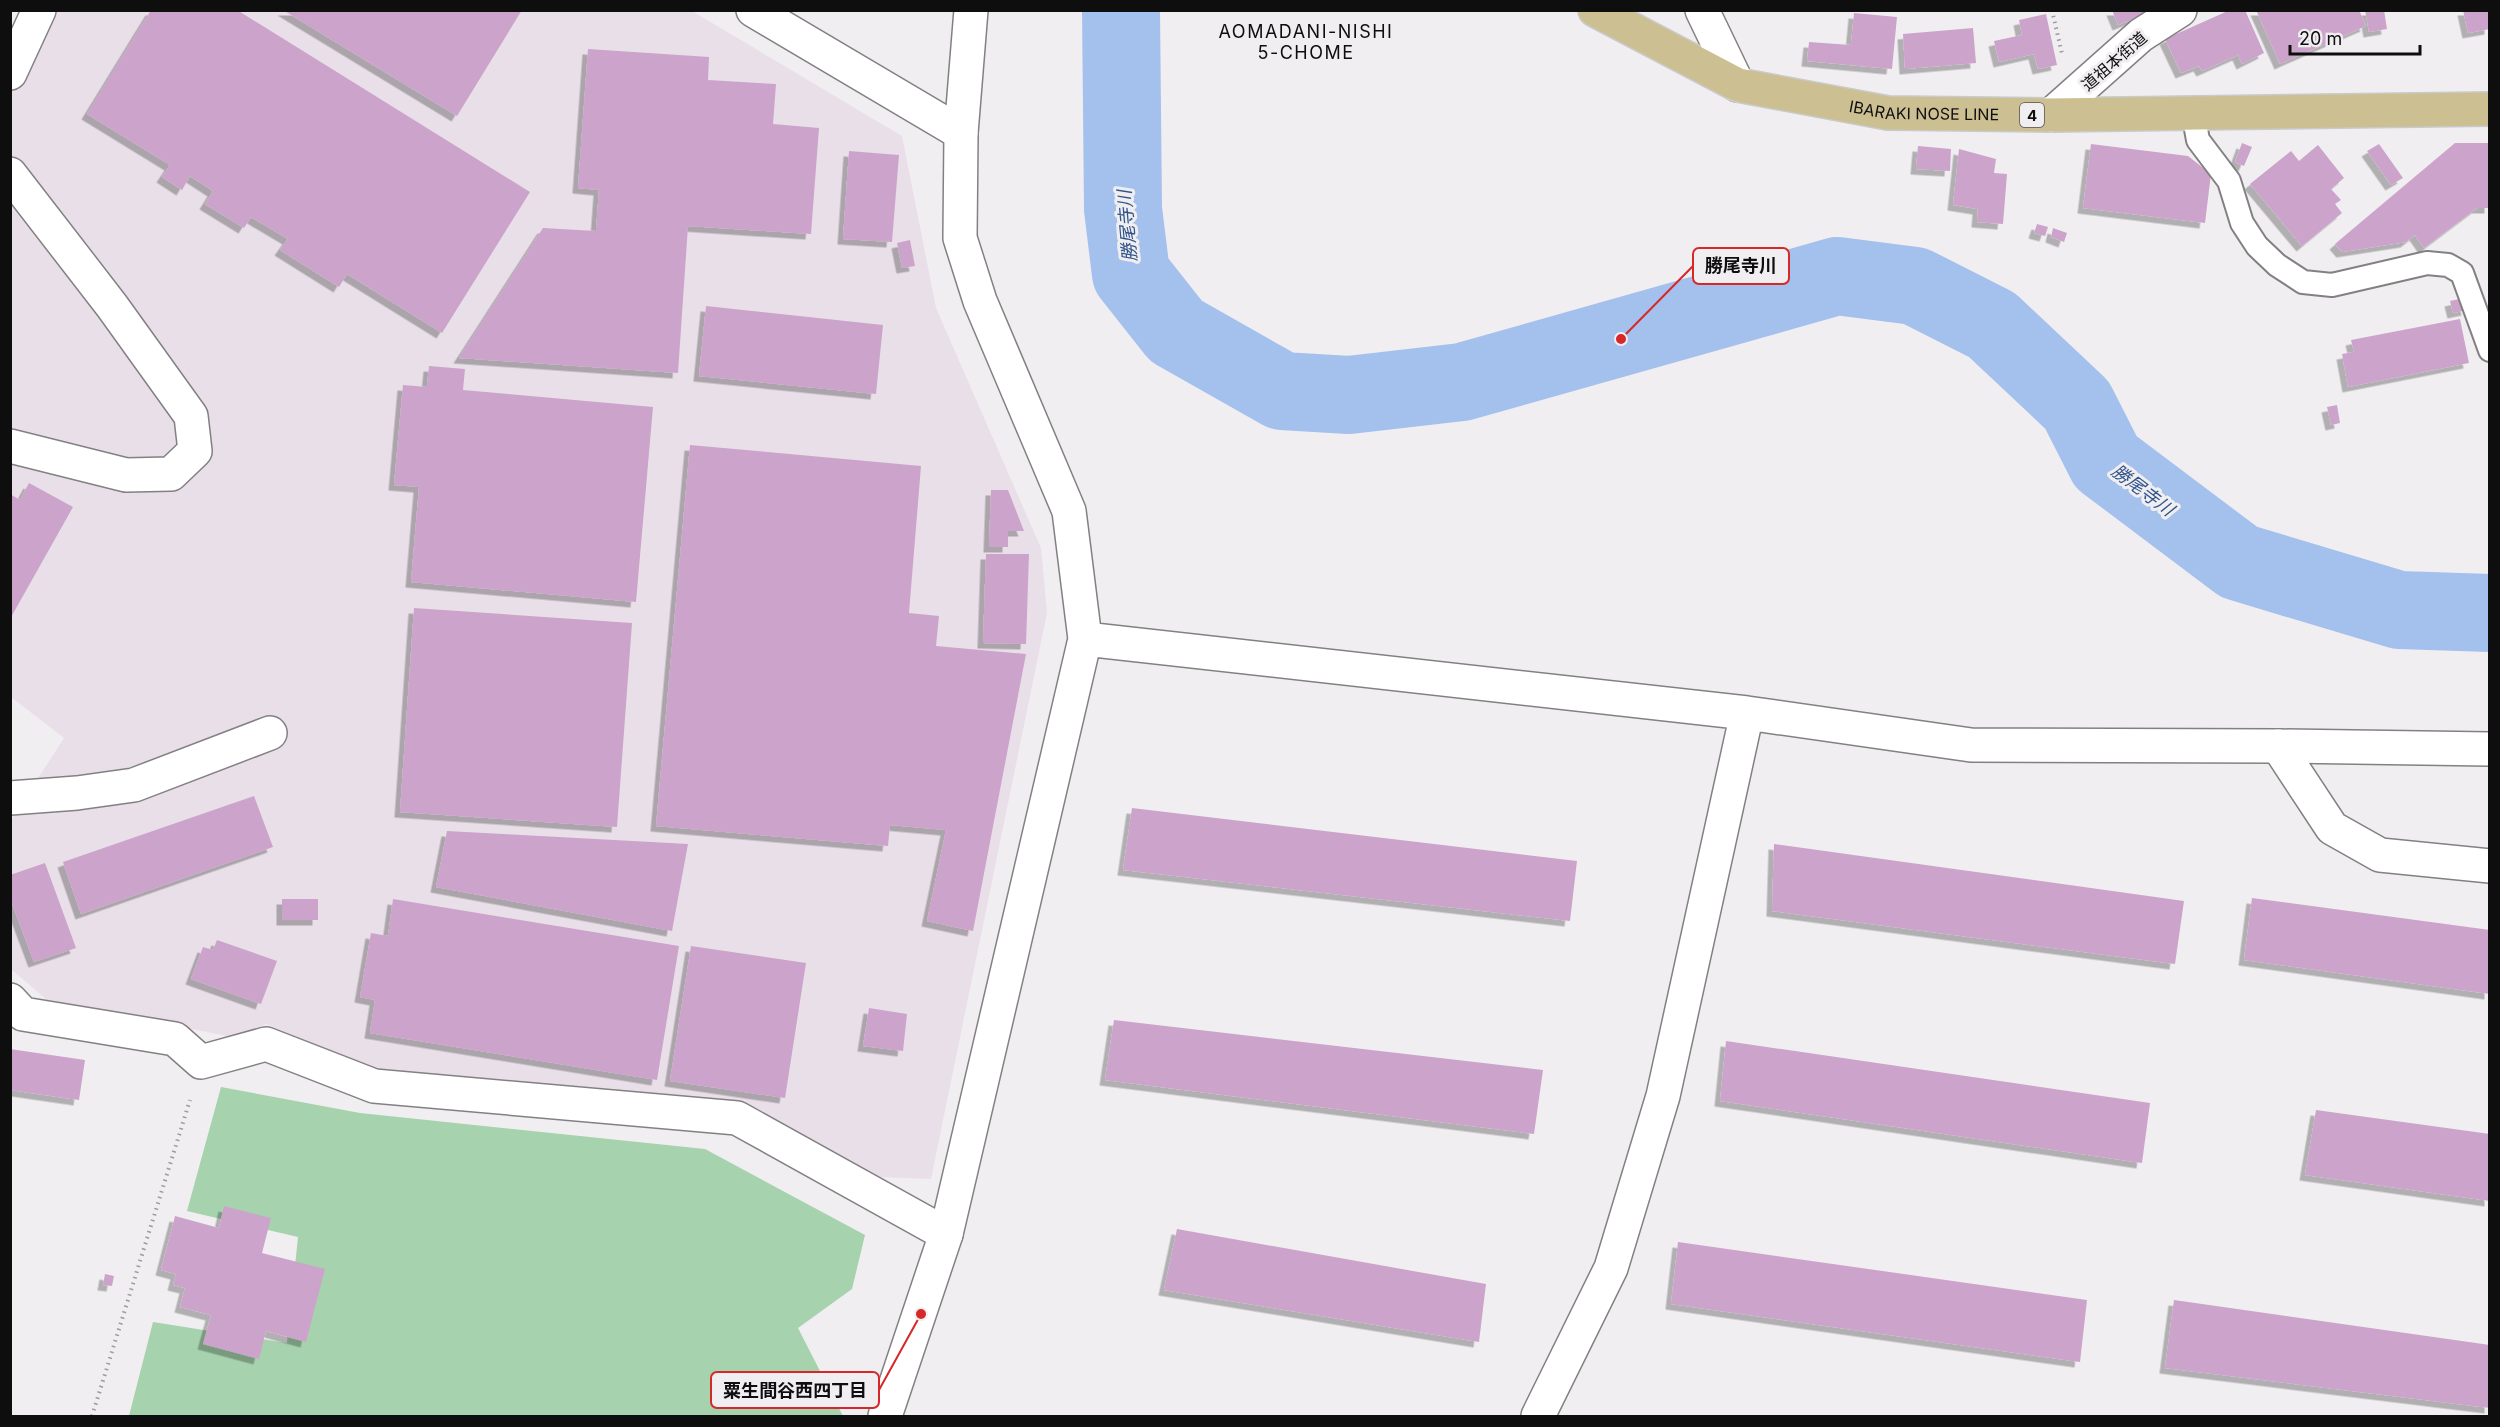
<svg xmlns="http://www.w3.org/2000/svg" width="2500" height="1427" viewBox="0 0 2500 1427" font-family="Inter,'Noto Sans JP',sans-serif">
  <defs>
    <filter id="shadow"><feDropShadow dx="-5.5" dy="5.5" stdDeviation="0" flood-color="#0004"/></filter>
  </defs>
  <rect width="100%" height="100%" fill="#f1eef1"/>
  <path fill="#e9dfe8" d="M58,11h634l210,125 34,172 105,240 6,65 -116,566 -51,-2 -139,-67 -359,-38 -116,-48 -29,14 -190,-38 -36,-31v-149l53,-82 -53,-41 -1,-603z"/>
  <path fill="#a6d2ad" d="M221,1087l139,26 345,36 160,86 -13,54 -54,39 45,88h-714l24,-94 134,21 11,-106 -111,-26z"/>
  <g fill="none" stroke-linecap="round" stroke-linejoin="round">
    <path stroke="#a4c1ed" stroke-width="78" d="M1121,10l2,199 8,65 45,57 106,60 67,4 113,-13 375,-106 78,10 77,39 85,80 29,57 133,100 160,48 91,3"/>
  </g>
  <path fill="#cca4cb" filter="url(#shadow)" d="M151,10h86l293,182 -88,141 -95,-59 -8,13 -59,-37 8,-11 -37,-22 -7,11 -39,-24 8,-13 -23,-15 -8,14 -20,-13 8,-12 -83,-51z
    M283,10h239l-65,106z
    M2112,10h41v1l-35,14z
    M2230,10h15l19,43 -22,11 -4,-9 -36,16 -3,-5 -18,7 -16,-34z
    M2256,10h103l7,16 -86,38z
    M2365,10h19l3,19 -18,3z
    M2463,10h27v19l-22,4z
    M1854,13l43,4 -5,52 -85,-8 2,-19 42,3z
    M2046,14l11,51 -19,4 -4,-15 -35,8 -5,-21 28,-6 -3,-15z
    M1973,28l3,35 -71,6 -2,-35z
    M588,49l121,8 -1,23 68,4 -3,40 46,4 -8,106 -123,-8 -10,147 -219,-15 84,-130 53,3 3,-41 -21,-2z
    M2242,143l10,4 -8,19 -9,-4z
    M2455,143h35v65h-13l-53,40 -9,-13 -9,7 -64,10 -7,-8z
    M2091,144l97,12 23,18 -6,49 -122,-15z
    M2379,144l24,34 -12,7 -24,-34z
    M2318,145l26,33 -13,11 10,11 -6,4 7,9 -40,33 -52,-62 41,-33 8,10z
    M1918,146l33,3 -1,22 -34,-2z
    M1959,149l37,10 -2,14 13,1 -4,50 -26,-2 1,-13 -25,-4z
    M849,151l50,4 -7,87 -49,-3z
    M2037,224l11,3 -3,9 -11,-3z
    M2053,228l14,5 -3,9 -13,-5z
    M910,240l5,26 -13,2 -5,-25z
    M2464,298l3,12 -14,3 -3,-12z
    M706,306l177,19 -7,69 -177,-18z
    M2460,319l9,44 -121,24 -6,-33 12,-2 -3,-12z
    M429,366l36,3 -2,21 190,17 -17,195 -225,-20 8,-95 -25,-2 9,-100 24,2z
    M2337,405l3,18 -9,2 -4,-18z
    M690,445l231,21 -12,147 30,3 -3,30 90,8 -53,277 -46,-10 19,-91 -56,-5 -2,21 -232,-20z
    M29,483l44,24 -63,112v-125l10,6z
    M991,490h17l16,41h-16v16h-19z
    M986,554h43l-3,90 -43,-1z
    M414,608l218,15 -15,204 -217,-15z
    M254,796l19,51 -192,67 -18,-52z
    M1132,808l445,53 -7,60 -447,-51z
    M447,831l241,13 -16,87 -236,-44z
    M1774,844l410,57 -9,63 -403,-53z
    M45,863l31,85 -42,14 -24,-64v-23z
    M2252,898l238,32v64l-246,-34z
    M282,899h36v21h-36z
    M393,899l286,47 -22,134 -287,-47 5,-33 -15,-3 11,-64 17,3z
    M217,940l60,21 -16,43 -70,-25 12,-32 10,3z
    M691,946l115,17 -21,135 -115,-17z
    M869,1008l38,6 -4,37 -40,-5z
    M1114,1020l429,50 -9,64 -429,-54z
    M1726,1041l424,62 -8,60 -422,-62z
    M10,1049l75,11 -6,40 -69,-10z
    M2316,1110l174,24v67l-185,-26z
    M224,1206l47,12 -9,35 63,16 -19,73 -40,-11 -7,28 -56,-15 8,-29 -31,-8 5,-19 -12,-3 3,-11 -15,-4 14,-54 44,12z
    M1177,1229l309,55 -7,58 -315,-52z
    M1678,1242l409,58 -7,62 -409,-58z
    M105,1274l9,2 -2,10 -9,-1z
    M2174,1300l316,45v63l-325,-40z"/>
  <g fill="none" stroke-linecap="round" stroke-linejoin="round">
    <g stroke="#838083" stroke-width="26">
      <path id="service" d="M2193,113l5,27 31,41 13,42 15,23 20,19 26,17 29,3 95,-22 21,2 14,8 28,77"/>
    </g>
    <g stroke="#838083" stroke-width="36">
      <path id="minor" d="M753,10l208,123
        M1702,10l36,75
        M10,73l29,-63
        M2051,115l90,-80 39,-25
        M10,174l102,132 79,110 4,35 -24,23 -45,1 -116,-29
        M2278,746l54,82 48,27 110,11
        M10,798l67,-5 57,-8 136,-52
        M10,1000l13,14 152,25 26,23 65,-18 108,42 363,32 209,116"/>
    </g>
    <g stroke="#838083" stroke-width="36">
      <path id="tertiary" d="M1085,639l662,74 224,32 307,1 212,3
        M885,1416l61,-182 139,-595 -16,-128 -89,-210 -20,-63 1,-105 10,-123
        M1538,1416l73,-148 52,-172 84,-383"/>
    </g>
    <g stroke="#cacaca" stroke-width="36">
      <g id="primary">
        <path id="s1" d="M1595,10l143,75 150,28 163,2 439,-6"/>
      </g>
    </g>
    <path stroke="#9d9b9d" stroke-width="4" stroke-dasharray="1.5 4.5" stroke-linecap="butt" d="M2052,10l10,44
      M92,1416l98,-316"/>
    <use href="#service" stroke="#fff" stroke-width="22"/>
    <use href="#minor" stroke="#fff" stroke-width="33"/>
    <use href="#tertiary" stroke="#fff" stroke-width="33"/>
    <use href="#primary" stroke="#ccbf91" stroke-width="33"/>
  </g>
  <g text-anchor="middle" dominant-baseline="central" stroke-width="6" stroke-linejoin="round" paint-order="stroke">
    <rect fill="#f1eef1" stroke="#535153" stroke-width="1.5" x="2020" y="103" width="24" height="24" rx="4.5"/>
    <g font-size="15" font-weight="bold" fill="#0f0e0f">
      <text x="2032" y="115">4</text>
    </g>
    <g font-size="16" fill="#0f0e0f" stroke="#f1eef1">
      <text transform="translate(2114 61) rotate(-41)">道祖本街道</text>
      <text stroke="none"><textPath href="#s1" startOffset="350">IBARAKI NOSE LINE</textPath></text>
    </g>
    <g font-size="18" letter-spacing="1.5" fill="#0f0e0f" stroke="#f1eef1">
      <text x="1306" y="31">AOMADANI-NISHI<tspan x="1306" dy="21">5-CHOME</tspan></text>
    </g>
    <g font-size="18" font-style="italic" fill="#30558b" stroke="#f1eef1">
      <text transform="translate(1127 226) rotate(-95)">勝尾寺川</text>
      <text transform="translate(2143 490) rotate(37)">勝尾寺川</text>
    </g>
  </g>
  <path fill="none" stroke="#d62828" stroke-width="2" d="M1621 339L1693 266M921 1314L879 1390"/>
  <g fill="#d62828" stroke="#f1eef1" stroke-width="2">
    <circle cx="1621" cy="339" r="6"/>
    <circle cx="921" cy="1314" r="6"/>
  </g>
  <g fill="#f1eef1" stroke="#d62828" stroke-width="2">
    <rect x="1693" y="248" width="96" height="36" rx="6"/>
    <rect x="711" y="1372" width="168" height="36" rx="6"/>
  </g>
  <g font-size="18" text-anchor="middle" font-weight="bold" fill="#0f0e0f">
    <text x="1741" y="272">勝尾寺川</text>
    <text x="795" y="1397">粟生間谷西四丁目</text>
  </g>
  <rect width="2500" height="1427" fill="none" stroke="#0f0e0f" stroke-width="24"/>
  <path d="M2290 45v9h130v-9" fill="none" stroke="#0f0e0f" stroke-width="3"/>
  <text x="2299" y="45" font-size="18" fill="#0f0e0f" stroke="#f1eef1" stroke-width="4.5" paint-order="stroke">20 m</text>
</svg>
